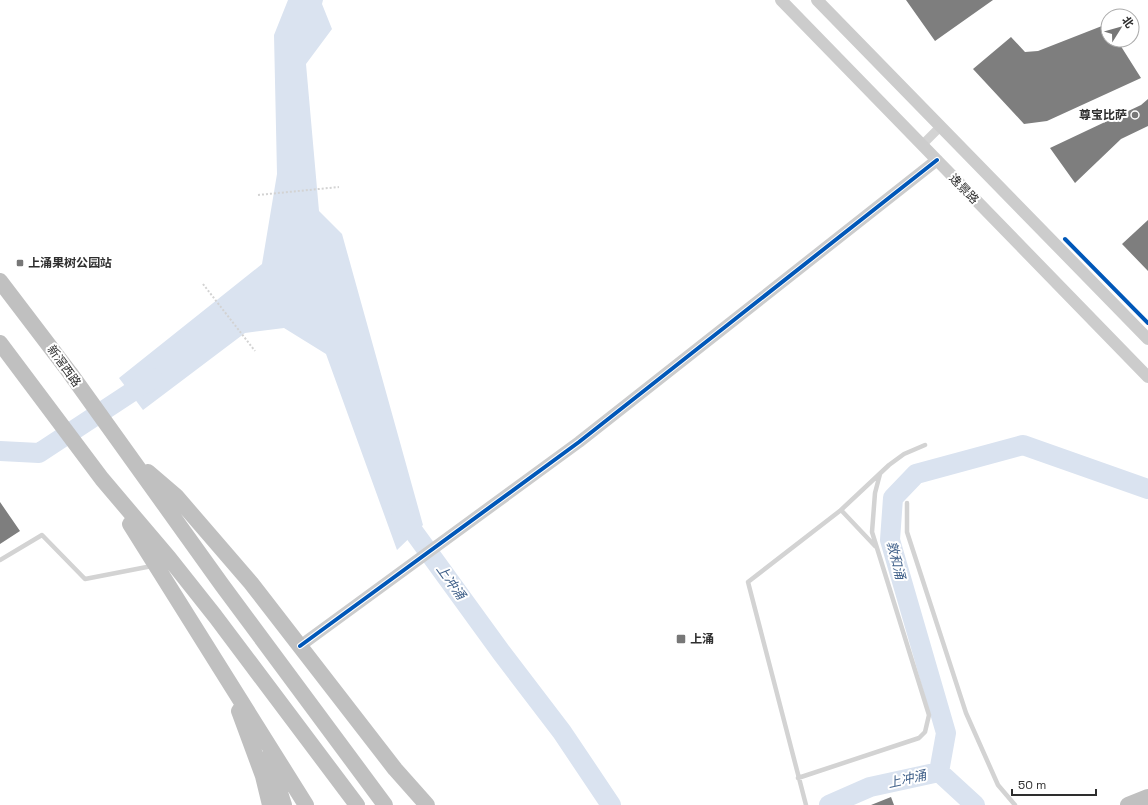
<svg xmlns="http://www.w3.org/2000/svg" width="1148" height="805" viewBox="0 0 1148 805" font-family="'Space Grotesk','Noto Sans SC',sans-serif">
  <rect width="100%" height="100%" fill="#fff"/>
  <path fill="#dae3f0" d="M288,0h35l-1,4 10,25 -26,35 13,147 23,23 81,291 -26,25 -71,-196 -42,-26 -39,5 -102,77 -24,-32 143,-114 15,-90 -3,-139z"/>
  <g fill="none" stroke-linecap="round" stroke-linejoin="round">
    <path stroke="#dae3f0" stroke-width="20" d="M0,451l39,2 114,-75
      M401,510l2,7 98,135 61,80 49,73
      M939,772l7,-39 -56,-193 3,-42 23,-24 107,-29 125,44
      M829,805l41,-18 69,-15 36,33"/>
  </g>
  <path fill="#7e7e7e" d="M906,0h87l-58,41z
    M1107,24l1,2v14h9l24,38 -94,43 -23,3 -51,-55 38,-32 14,15 13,-1z
    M1148,99v27l-27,13 -46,44 -25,-35 91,-43z
    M1148,220v51l-26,-27z
    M0,502l20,29 -20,13z
    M891,797l3,8h-23z"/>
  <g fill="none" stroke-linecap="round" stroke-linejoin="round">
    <path stroke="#d3d3d3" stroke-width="2" stroke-dasharray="2 2" stroke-linecap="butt" d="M258,195l81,-8
      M203,284l52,67"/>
    <path stroke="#d3d3d3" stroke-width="4.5" d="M907,503v29l59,181 32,72 17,20
      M841,510l34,36
      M0,560l42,-25 43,44 67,-13
      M798,778l121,-40 6,-6 4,-17 -57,-183 3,-39 5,-19
      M806,805l-58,-223 93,-72 48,-45 15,-11 21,-9"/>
    <path stroke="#d3d3d3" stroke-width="9" d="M922,145l18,-18"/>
    <path stroke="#ccc" stroke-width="12" d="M781,0l367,377
      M817,0l331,339
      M300,646l279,-204 358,-282"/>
    <path stroke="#c0c0c0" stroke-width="16" d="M0,281l70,92 152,212 163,220
      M0,343l102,136 67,79 46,58 142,189
      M148,472l28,24 75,87 144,186 32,36
      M130,524l176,281
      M239,711l24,65 7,29
      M267,758l6,13 11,34
      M1128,805l20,-8"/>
    <g stroke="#fff" stroke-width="6">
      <path id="cycleway" d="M1065,239l83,84
        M300,646l279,-204 358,-282"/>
    </g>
    <use href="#cycleway" stroke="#0057b8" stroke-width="4"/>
  </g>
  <g fill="#777" stroke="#fff" stroke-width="1.5">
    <circle cx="1135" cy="115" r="4"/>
    <rect x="16" y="259" width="8" height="8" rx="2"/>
    <rect x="676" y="634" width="10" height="10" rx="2"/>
  </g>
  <g text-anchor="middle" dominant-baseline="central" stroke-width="4" stroke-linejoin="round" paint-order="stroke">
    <g font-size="12" font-weight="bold" fill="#2e2e2e" stroke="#fff" text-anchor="start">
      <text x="1127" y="115" text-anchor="end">尊宝比萨</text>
      <text x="28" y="263">上涌果树公园站</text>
      <text x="690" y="639">上涌</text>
    </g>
    <g font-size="12" fill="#2e2e2e" stroke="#fff">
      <text transform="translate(964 189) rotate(46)">逸景路</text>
      <text transform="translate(64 366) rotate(54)">新滘西路</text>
    </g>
    <g font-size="13" font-style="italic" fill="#41618a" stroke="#fff">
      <text transform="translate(896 560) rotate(76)">敦和涌</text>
      <text transform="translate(451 582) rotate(54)">上冲涌</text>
      <text transform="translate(907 779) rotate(-13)">上冲涌</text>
    </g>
  </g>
  <g transform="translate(1120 28) rotate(53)"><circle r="19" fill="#ffffff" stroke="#ababab"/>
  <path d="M0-3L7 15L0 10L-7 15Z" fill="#777777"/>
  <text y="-6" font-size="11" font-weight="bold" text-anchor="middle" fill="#2e2e2e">北</text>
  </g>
  <path d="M1012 789v6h84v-6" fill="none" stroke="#2e2e2e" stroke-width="2"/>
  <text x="1018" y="789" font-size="12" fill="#2e2e2e" stroke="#ffffff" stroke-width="3" paint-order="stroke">50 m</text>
</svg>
